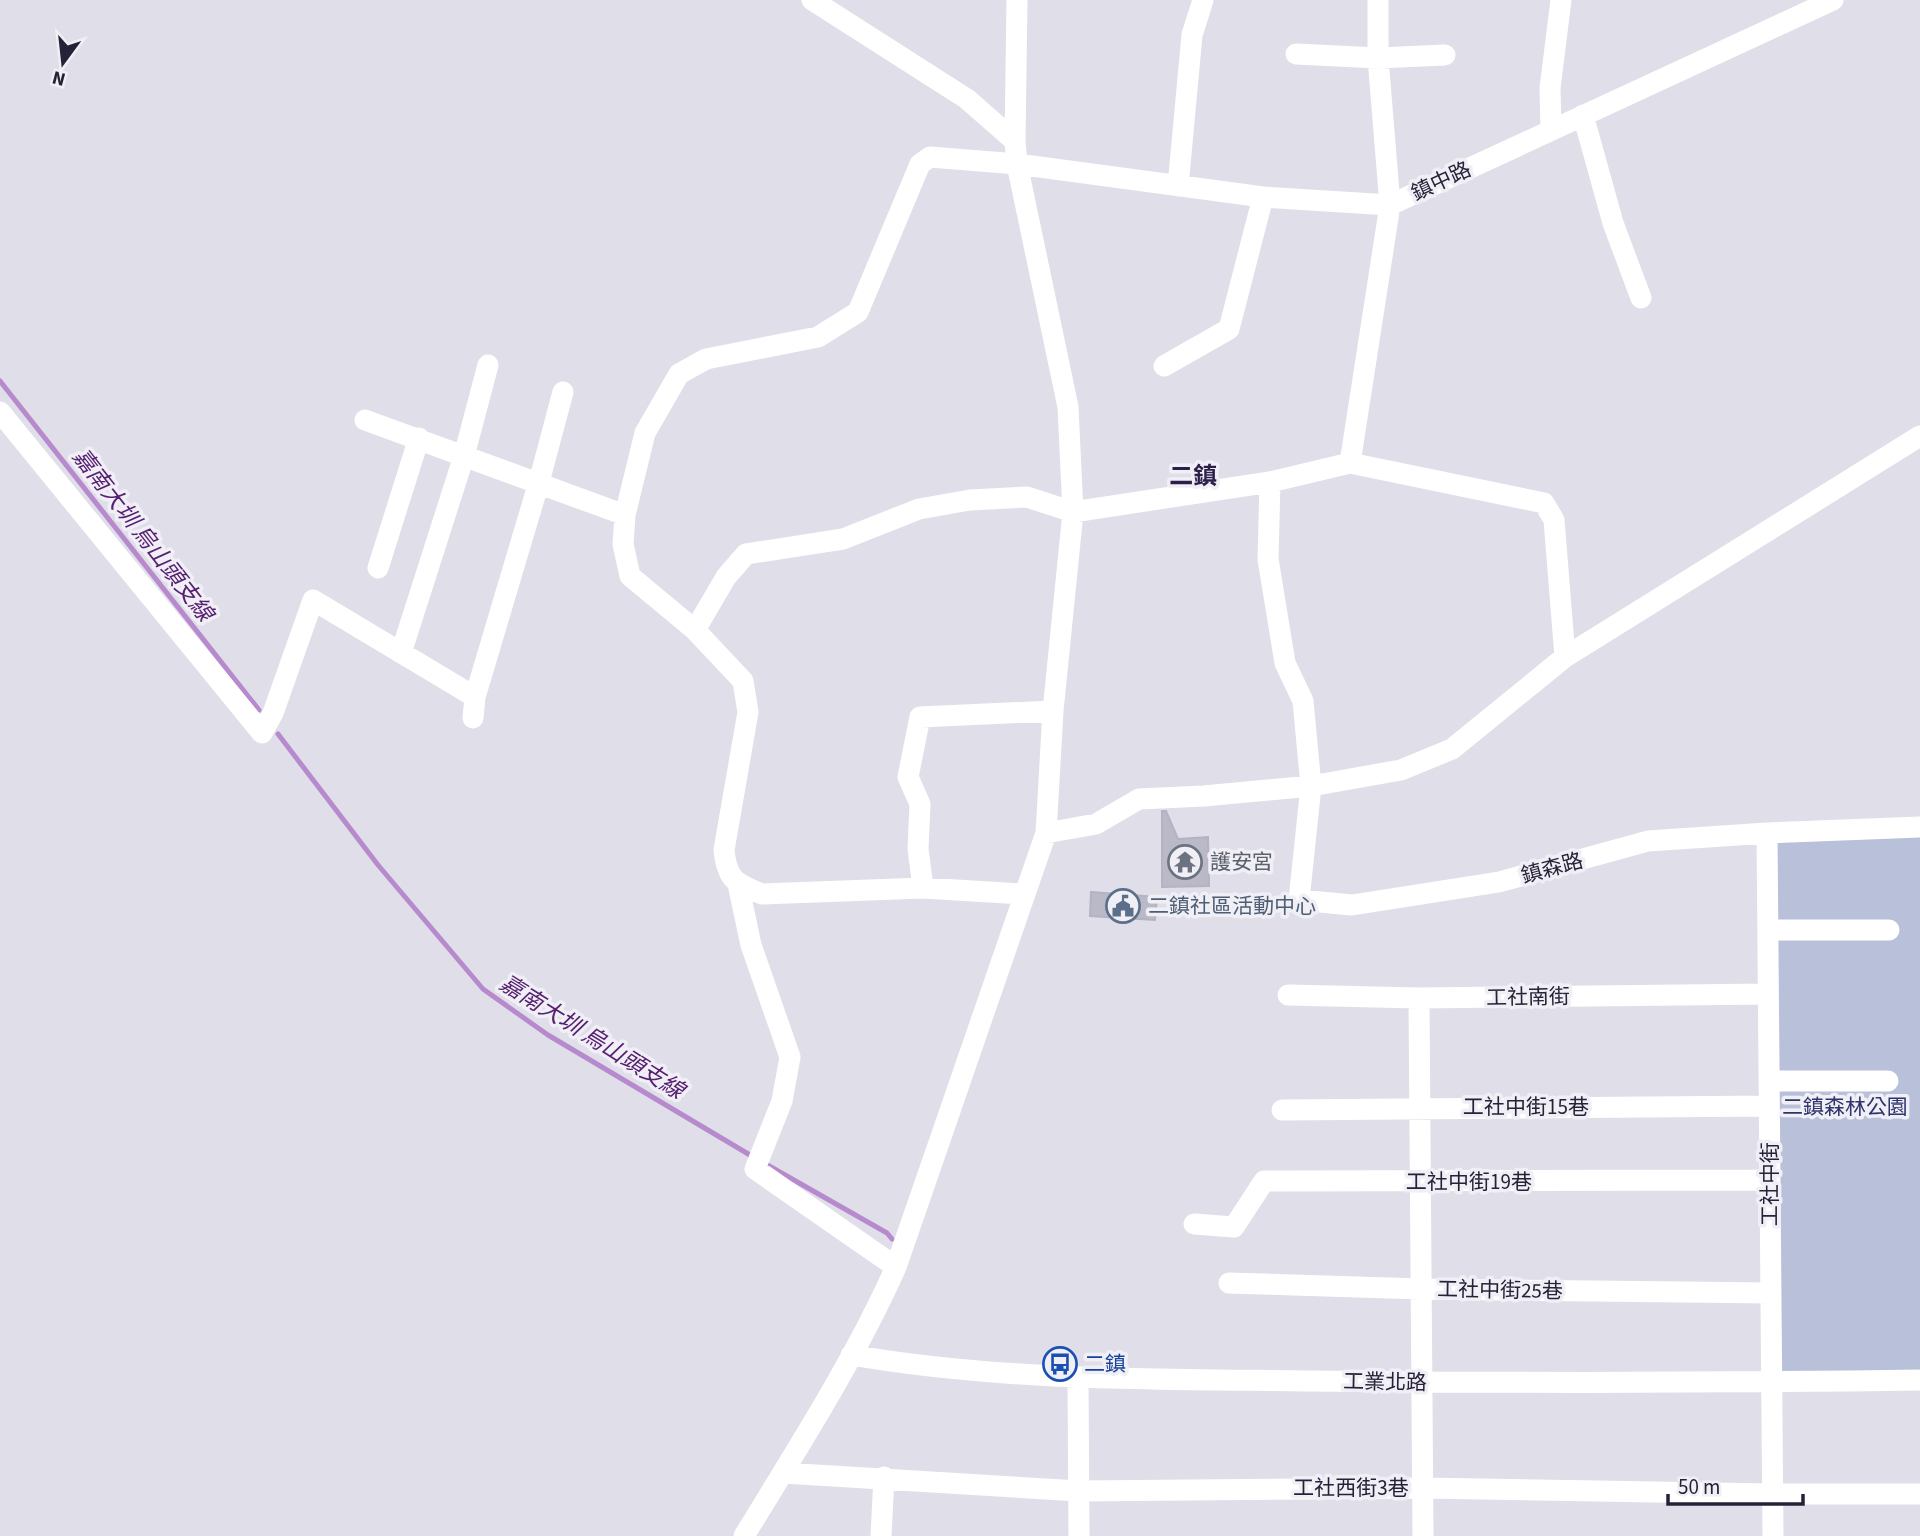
<svg xmlns="http://www.w3.org/2000/svg" width="1920" height="1536" viewBox="0 0 1920 1536" font-family="'Source Sans 3','Noto Sans TC',sans-serif">
  <rect width="100%" height="100%" fill="#e0dfe9"/>
  <path fill="#b9c0da" d="M1920,831v550l-149,1 -4,-549z"/>
  <g fill="none" stroke-linecap="round" stroke-linejoin="round">
    <path stroke="#b68acc" stroke-width="5" d="M0,381l259,329
      M278,734l100,131 105,124 65,46 207,123
      M764,1163l123,70 5,6"/>
  </g>
  <path fill="#bab9c7" stroke="#b4b2c3" stroke-width="2" d="M1162,811h4l12,28 30,-2 1,49 -47,1z
    M1091,892l66,5 -2,23 -65,-4z"/>
  <g fill="none" stroke-linecap="round" stroke-linejoin="round">
    <path stroke="#fff" stroke-width="21" d="M812,0l155,99 48,42
      M1296,54l82,4 67,-3
      M1583,115l30,108 28,75
      M1551,129l-1,-41 11,-88
      M1178,186l14,-151 11,-35
      M1164,366l65,-37 34,-132
      M0,412l262,321 11,-20 40,-113 162,97 -2,21
      M365,420l260,95
      M1350,463l194,40 10,17 11,137
      M1270,482l-2,77 17,104 18,38 8,85 -12,114 53,5 147,-23 149,-41 119,-8 153,-6
      M378,568l41,-130
      M695,630l31,-53 20,-23 97,-15 76,-30 51,-9 57,-3 46,15 197,-30 80,-19 40,-258 -12,-147v-58
      M401,653l63,-197 24,-91
      M475,697l64,-215 24,-90
      M1046,833l50,-9 43,-25 65,-3 107,-10 90,-16 51,-21 113,-92 355,-221
      M1767,833l6,703
      M738,884l13,61 39,112 -8,44 -27,68 141,98
      M923,888l-5,-39 2,-45 -12,-27 12,-60 133,-6
      M1023,894l-100,-6 -161,6c-27,-11 -35,-14 -38,-44l24,-138 -5,-31 -48,-51 -65,-54 -7,-32 2,-29 20,-82 34,-59 27,-15 112,-22 40,-25 62,-148 10,-7 87,7 246,33 127,8 443,-205
      M1768,930h121
      M1288,995l131,3 349,-4
      M1419,998l4,538
      M1769,1081h119
      M1282,1110l487,-4
      M1194,1224l40,3 30,-46 506,-1
      M1229,1283l193,6 349,4
      M851,1355c151,26 304,24 456,26 204,2 409,2 613,-1
      M1078,1378l1,158
      M783,1473l296,18 344,-3 349,6h148
      M744,1536c53,-87 110,-175 152,-269l150,-434 7,-122 20,-199 -5,-105 -51,-243 -2,-23 2,-141
      M881,1536l3,-59"/>
  </g>
  <defs>
    <g id="temple-ring" transform="scale(1.75)"><circle r="9.5" fill="#f0eff6" stroke="#6b7280" stroke-width="1.5"/><path d="M0-6L5-2H3V0L6.5 2.5H4V6H1.5V3h-3V6H-4V2.5H-6.5L-3 0V-2H-5Z" fill="#6b7280"/></g>
    <g id="civic-ring" transform="scale(1.75)"><circle r="9.5" fill="#f0eff6" stroke="#5c6f8a" stroke-width="1.5"/><path d="M-.6-6.5H3V-4.5H.6V-3L4-1V1h2V6H-6V1h2V-1L-.6-3ZM-1.2 2.5V6h2.4V2.5Z" fill="#5c6f8a"/></g>
    <g id="bus-ring" transform="scale(1.75)"><circle r="9.5" fill="#f0eff6" stroke="#1a4fb4" stroke-width="1.5"/><path d="M-5-6H5V4H4V6H2V4H-2V6H-4V4H-5ZM-3.5-4V0h7V-4ZM-3.5 1.2v1.5H-2V1.2ZM2 1.2v1.5H3.5V1.2Z" fill="#1a4fb4"/></g>
  </defs>
  <g fill-rule="evenodd">
    <use href="#temple-ring" x="1185" y="862"/>
    <use href="#civic-ring" x="1123" y="906"/>
    <use href="#bus-ring" x="1060" y="1364"/>
  </g>
  <g text-anchor="middle" dominant-baseline="central" stroke-width="7" stroke-linejoin="round" paint-order="stroke">
    <g font-size="21" fill="#272138" stroke="#f0eff6">
      <text transform="translate(1441 181) rotate(-25)">鎮中路</text>
      <text transform="translate(1552 868) rotate(-15)">鎮森路</text>
      <text transform="translate(1528 997) rotate(-1)">工社南街</text>
      <text x="1526" y="1107">工社中街15巷</text>
      <text x="1469" y="1182">工社中街19巷</text>
      <text transform="translate(1770 1184) rotate(-90)">工社中街</text>
      <text transform="translate(1500 1290) rotate(1)">工社中街25巷</text>
      <text transform="translate(1385 1382) rotate(1)">工業北路</text>
      <text x="1351" y="1488">工社西街3巷</text>
    </g>
    <g font-size="21" fill="#5b616d" stroke="#f0eff6" text-anchor="start">
      <text x="1210" y="862">護安宮</text>
    </g>
    <g font-size="21" fill="#4e5e75" stroke="#f0eff6" text-anchor="start">
      <text x="1148" y="906">二鎮社區活動中心</text>
    </g>
    <g font-size="21" fill="#2e346d" stroke="#f0eff6">
      <text x="1845" y="1107">二鎮森林公園</text>
    </g>
    <g font-size="21" fill="#164399" stroke="#f0eff6" text-anchor="start">
      <text x="1084" y="1364">二鎮</text>
    </g>
    <g font-size="23" font-style="italic" fill="#572070" stroke="#f0eff6">
      <text transform="translate(143 535) rotate(52)">嘉南大圳 烏山頭支線</text>
      <text transform="translate(592 1037) rotate(32)">嘉南大圳 烏山頭支線</text>
    </g>
    <g font-size="24" font-weight="bold" fill="#2b1f49" stroke="#f0eff6">
      <text x="1193" y="476">二鎮</text>
    </g>
  </g>
  <g transform="translate(63 63) rotate(195)" stroke="#f0eff6" stroke-width="5" paint-order="stroke">
  <path d="M0-5L12 26L0 18L-12 26Z" fill="#272138"/>
  <text y="-10" font-size="19" font-weight="bold" text-anchor="middle" fill="#272138">N</text>
  </g>
  <path d="M1668 1494v10h135v-10" fill="none" stroke="#272138" stroke-width="3.5"/>
  <text x="1678" y="1494" font-size="21" fill="#272138" stroke="#f0eff6" stroke-width="5" paint-order="stroke">50 m</text>
</svg>
